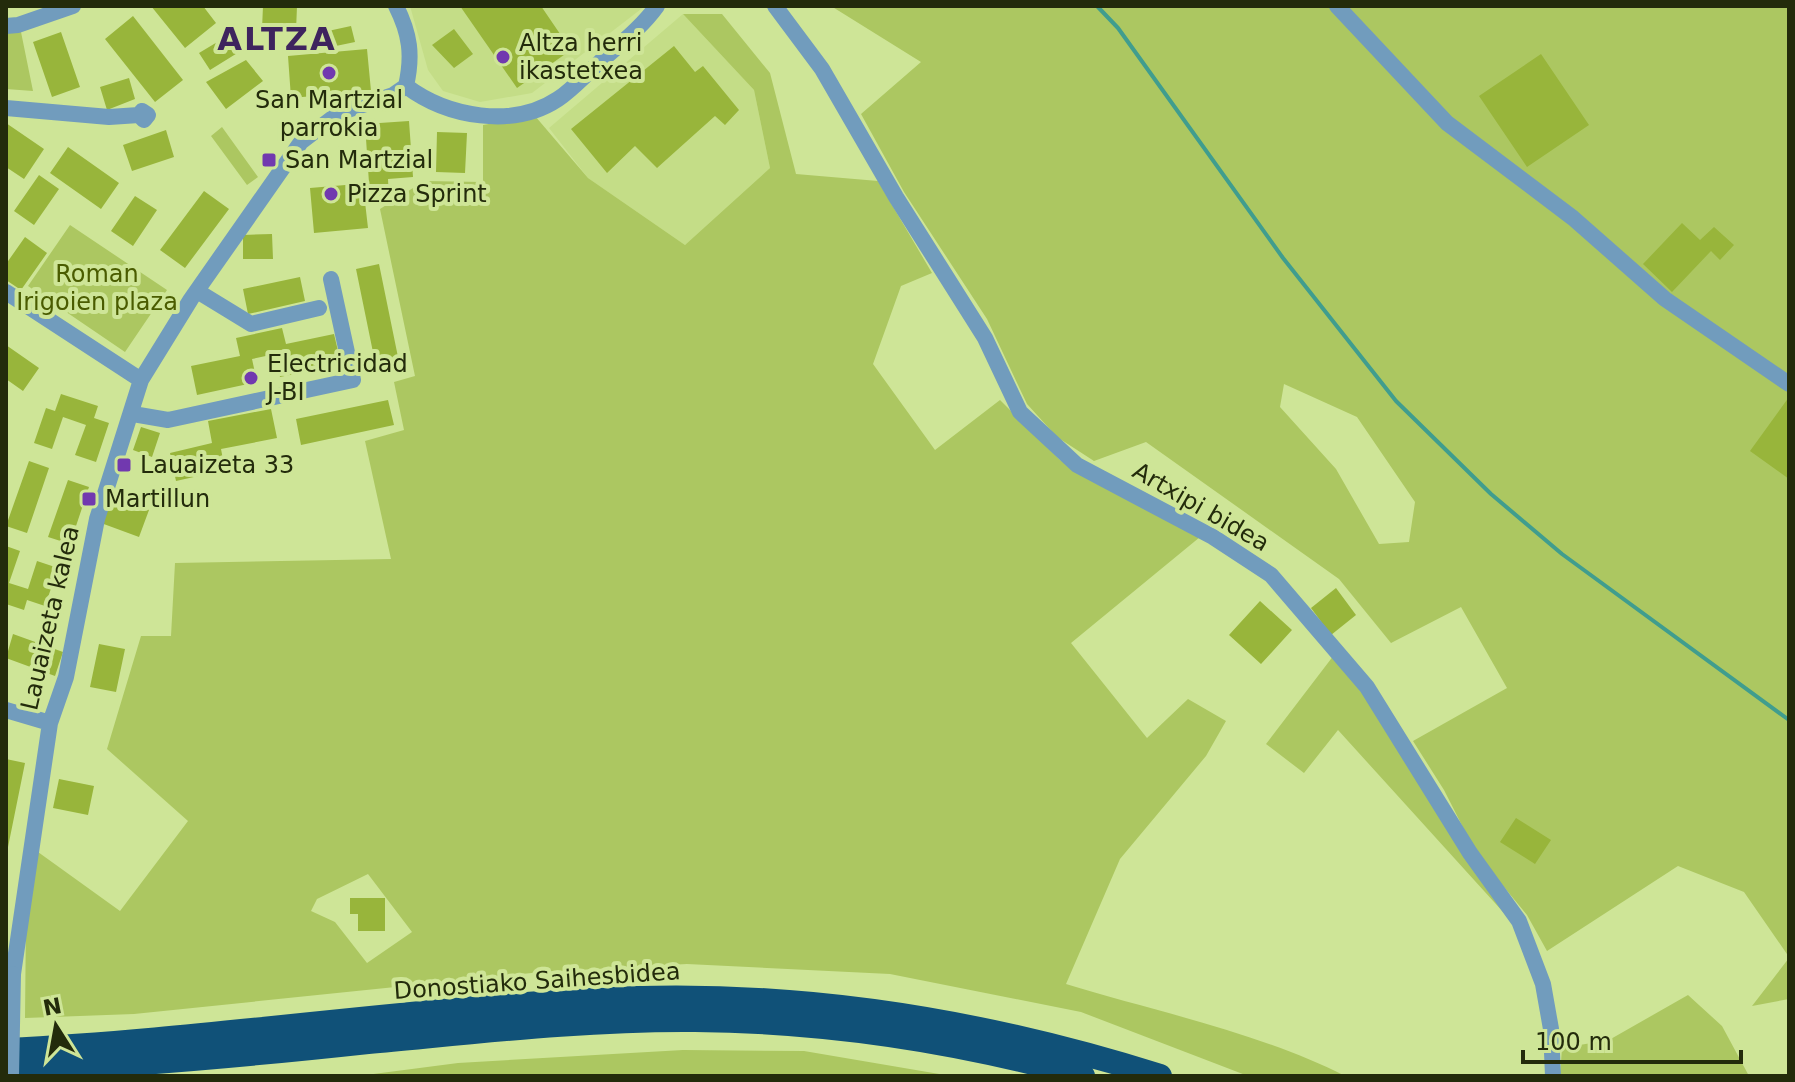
<svg xmlns="http://www.w3.org/2000/svg" width="1795" height="1082" viewBox="0 0 1795 1082" font-family="'DejaVu Sans',sans-serif">
  <rect width="100%" height="100%" fill="#cee597"/>
  <path fill="#c4dd87" d="M410,6h235l-113,87 -52,9 -37,-11 -15,-21z
    M683,14l71,76 16,78 -85,77 -97,-67 -39,-50z"/>
  <path fill="#acc761" fill-rule="evenodd" d="M831,6h958v951l-45,-65 -66,-26 -131,85 -20,-36 -51,-62 -32,-63 -31,-49 94,-53 -46,-81 -70,36 -52,-64 -193,-137 -52,19 -37,-24 -30,-33 -40,-85 -83,-127 -43,-78 60,-52zM1284,384l73,33 58,85 -6,40 -30,2 -43,-75 -56,-62z
    M683,14h39l48,59 26,101 82,7 54,92 -31,13 -28,78 62,86 65,-50 60,60 140,77 -129,106 76,95 41,-39 38,22 -20,35 -86,103 -54,125c88,27 198,50 279,92h-97l-167,-64 -191,-38 -203,-10 -146,8 -407,42 -109,4 1,-99 12,-67 82,59 68,-90 -81,-72 34,-113h30l4,-73 216,-4 -26,-118 39,-11 -10,-48 21,-6 -35,-167 44,-28 59,1v-57l52,-9 53,62 97,67 85,-77 -16,-78zM368,874l44,58 -45,31 -32,-41 -24,-11 6,-12z
    M6,31l15,1 12,59 -27,-2z
    M222,127l36,50 -11,8 -36,-49z
    M70,225l97,65 -42,62 -97,-66z
    M1334,655l28,33 142,225 -166,-183 -34,43 -38,-29z
    M1789,958v41l-37,7z
    M1688,995l34,31 27,50h-189l2,-28 47,-8z
    M683,1050l121,1 147,25h-593l100,-13z"/>
  <g fill="none" stroke-linecap="round" stroke-linejoin="round">
    <path stroke="#409d8e" stroke-width="4" d="M1097,6l21,22 165,230 113,143 95,93 71,60 227,166"/>
  </g>
  <path fill="#98b53b" d="M151,6h52l13,17 -31,25z
    M263,6h34l-1,25 -34,-2z
    M460,6h81l30,44 -54,38z
    M133,16l50,64 -28,22 -50,-63z
    M351,26l4,16 -24,5 -3,-16z
    M454,29l19,25 -19,14 -22,-23z
    M61,32l19,55 -28,10 -19,-55z
    M229,35l10,17 -29,18 -11,-17z
    M674,46l21,26 8,-6 36,44 -14,15 -10,-9 -58,52 -22,-22 -28,27 -36,-44z
    M367,49l4,42 -80,7 -3,-42z
    M1541,54l48,71 -62,42 -48,-71z
    M246,60l17,21 -37,28 -20,-27z
    M129,78l6,21 -28,11 -7,-23z
    M409,121l4,56 -25,2 1,21 -24,2 3,26 -54,5 -4,-45 59,-5 -4,-59z
    M6,123l38,26 -20,30 -18,-12z
    M166,130l8,27 -42,14 -9,-26z
    M437,132l30,1 -2,40 -29,-1z
    M68,147l51,36 -18,26 -51,-36z
    M39,175l20,14 -25,36 -20,-14z
    M204,191l25,18 -44,59 -25,-18z
    M135,196l22,14 -24,36 -22,-15z
    M1682,223l18,17 14,-13 20,18 -14,15 -9,-9 -39,41 -29,-28z
    M272,234l1,25h-30v-24z
    M25,237l22,16 -26,37 -15,-10v-16z
    M379,264l19,93 -23,5 -19,-93z
    M300,277l5,24 -57,13 -5,-25z
    M282,328l4,16 48,-10 7,30 -61,13 -5,-23 -23,5 5,23 -60,13 -6,-29 49,-10 -4,-18z
    M6,345l33,23 -16,23 -17,-12z
    M61,394l37,12 -4,12 15,5 -13,39 -21,-7 11,-30 -23,-8 -11,32 -18,-6 12,-35 9,3z
    M1789,397v82l-39,-28z
    M388,400l6,25 -93,20 -5,-26z
    M271,409l6,29 -56,11 4,21 -49,11 -6,-28 42,-10 -4,-22z
    M141,427l19,6 -8,24 -19,-7z
    M29,461l20,7 -22,65 -21,-7z
    M68,480l21,7 -19,57 -22,-7z
    M111,496l38,14 -10,27 -38,-14z
    M6,546l14,5 -11,32 19,6 9,-28 21,7 -13,38 -18,-6 -3,10 -18,-6z
    M1336,588l20,27 -25,20 -20,-27z
    M1260,601l32,29 -31,34 -32,-29z
    M13,634l50,18 -8,24 -49,-18z
    M99,644l26,5 -9,43 -26,-5z
    M6,759l19,4 -18,89 -1,-1z
    M59,779l35,7 -6,29 -35,-7z
    M1516,818l35,22 -16,24 -35,-22z
    M350,898h35v33h-27v-17h-8z"/>
  <g fill="none" stroke-linecap="round" stroke-linejoin="round">
    <path stroke="#719cbd" stroke-width="16" d="M396,6c14,28 17,49 10,80
      M775,6l47,63 74,128 89,141 35,74 57,53 136,72 58,38 96,112 103,166 49,68 24,63 8,45 2,47
      M1337,6l110,117 126,95 92,81 124,85
      M6,26l12,-1 55,-19
      M406,86c41,31 107,43 152,13 15,-10 28,-25 42,-37 20,-18 41,-34 57,-56
      M6,108l103,9 30,-2 3,-4 6,4 -4,5 -5,-5
      M197,291l54,33 68,-16
      M6,292l135,88
      M133,414l35,6 185,-40 -22,-101
      M6,710l44,13
      M13,974l37,-251 16,-46 31,-158 44,-139 50,-81 110,-157 38,-29 54,-18 13,-9"/>
    <path stroke="#105178" stroke-width="24" d="M6,1050c211,-10 420,-45 631,-52 177,-5 355,25 523,78
      M6,1071c121,-5 242,-16 362,-29 109,-10 217,-23 327,-22 131,1 262,21 388,56"/>
    <path stroke="#719cbd" stroke-width="16" d="M11,1076l2,-102"/>
  </g>
  <g fill="#7139af" stroke="#cee597" stroke-width="3">
    <circle cx="503" cy="57" r="8"/>
    <circle cx="329" cy="73" r="8"/>
    <rect x="261" y="152" width="16" height="16" rx="4"/>
    <circle cx="331" cy="194" r="8"/>
    <circle cx="251" cy="378" r="8"/>
    <rect x="116" y="457" width="16" height="16" rx="4"/>
    <rect x="81" y="491" width="16" height="16" rx="4"/>
  </g>
  <g text-anchor="middle" dominant-baseline="central" stroke-width="8" stroke-linejoin="round" paint-order="stroke">
    <g font-size="24" fill="#232b0b" stroke="#cee597" text-anchor="start">
      <text x="519" y="43">Altza herri<tspan x="519" dy="28">ikastetxea</tspan></text>
      <text x="329" y="100" text-anchor="middle">San Martzial<tspan x="329" dy="28">parrokia</tspan></text>
      <text x="285" y="160">San Martzial</text>
      <text x="347" y="194">Pizza Sprint</text>
      <text x="267" y="364">Electricidad<tspan x="267" dy="28">J-BI</tspan></text>
      <text x="140" y="465">Lauaizeta 33</text>
      <text x="105" y="499">Martillun</text>
    </g>
    <g font-size="24" fill="#4a5c00" stroke="#cee597">
      <text x="97" y="274">Roman<tspan x="97" dy="28">Irigoien plaza</tspan></text>
    </g>
    <g font-size="24" fill="#232b0b" stroke="#cee597">
      <text transform="translate(1201 507) rotate(30)">Artxipi bidea</text>
      <text transform="translate(50 618) rotate(-77)">Lauaizeta kalea</text>
      <text transform="translate(537 981) rotate(-4)">Donostiako Saihesbidea</text>
    </g>
    <g font-size="32" font-weight="bold" letter-spacing="2" fill="#3e245e" stroke="#cee597">
      <text x="277" y="39">ALTZA</text>
    </g>
  </g>
  <rect width="1795" height="1082" fill="none" stroke="#232b0b" stroke-width="16"/>
  <g transform="translate(56 1026) rotate(349)" stroke="#cee597" stroke-width="6" paint-order="stroke">
  <path d="M0-6L14 30L0 20L-14 30Z" fill="#232b0b"/>
  <text y="-12" font-size="22" font-weight="bold" text-anchor="middle" fill="#232b0b">N</text>
  </g>
  <path d="M1523 1050v12h218v-12" fill="none" stroke="#232b0b" stroke-width="4"/>
  <text x="1535" y="1050" font-size="24" fill="#232b0b" stroke="#cee597" stroke-width="6" paint-order="stroke">100 m</text>
</svg>
